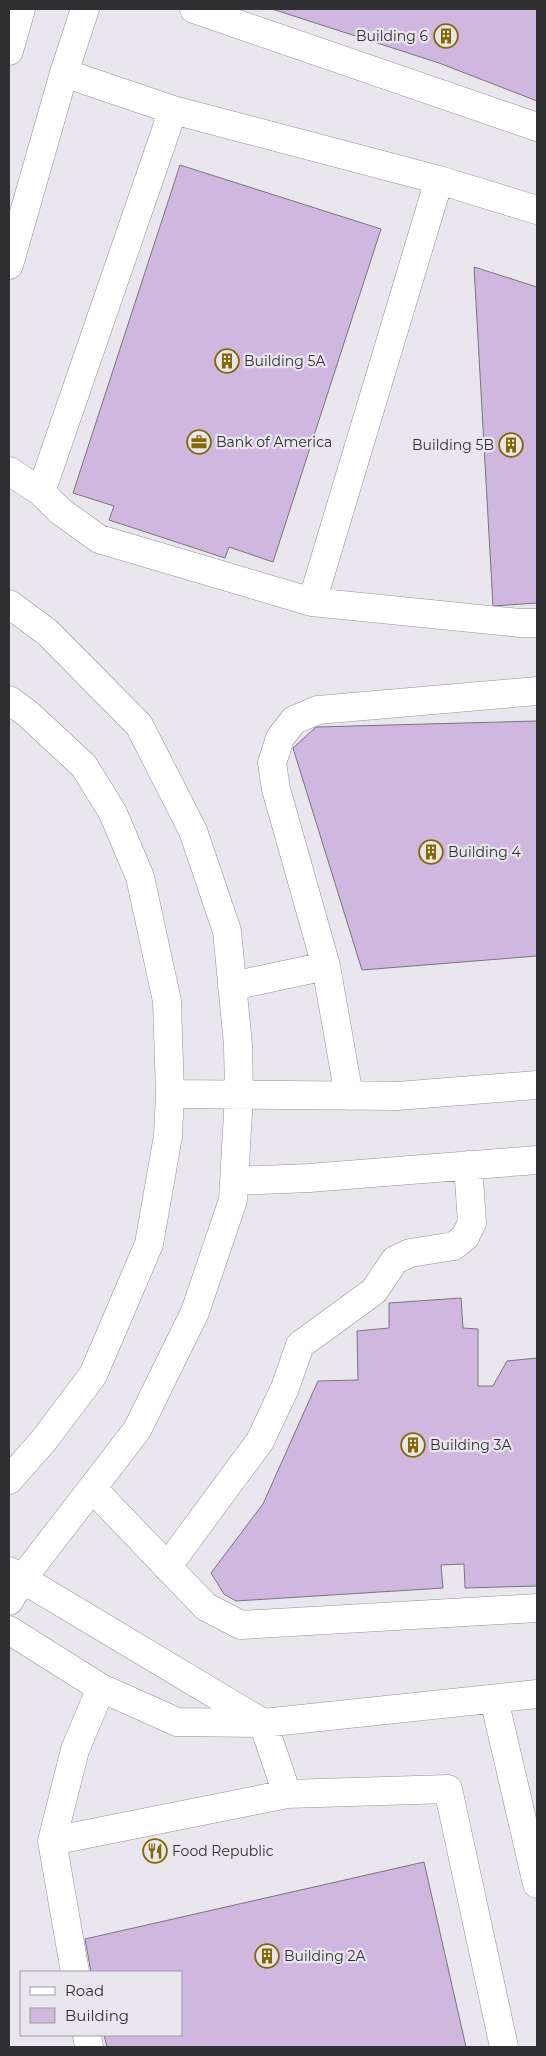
<svg xmlns="http://www.w3.org/2000/svg" width="546" height="2056" viewBox="0 0 546 2056" font-family="Montserrat,sans-serif">
  <rect width="100%" height="100%" fill="#eae6ed"/>
  <path fill="#d0b7e0" stroke="#79757b" d="M272,9h265v92l-98,-38z
    M180,165l201,64 -108,333 -44,-15 -4,11 -116,-38 5,-14 -41,-13z
    M474,267l63,20v316l-44,3z
    M537,721v235l-175,14 -69,-222 23,-21z
    M461,1298l2,30 15,1v57h15l14,-25 30,-3v228l-72,2 -1,-24 -23,1 2,23 -207,13 -12,-7 -13,-21 52,-69 55,-123 40,-1 -1,-49 32,-3v-25z
    M424,1862l42,185h-359l-3,-12h77v-63h-90l-6,-33z"/>
  <g fill="none" stroke-linecap="round" stroke-linejoin="round">
    <g stroke="#949097" stroke-width="29">
      <path id="minor" d="M194,9l343,118
        M9,51l12,-42
        M64,73l109,37 266,70 98,30
        M9,265l55,-192 21,-64
        M9,471l32,21 19,19 39,28 213,63 208,21h17
        M41,492l132,-382
        M312,602l127,-422
        M9,604l38,28 92,93 54,106 34,100 11,114 1,50 -6,105 -38,112 -58,118 -115,149 -13,22
        M9,700l19,14 56,52 29,47 27,64 27,124 3,93 -2,42 -19,108 -56,131 -49,65 -35,40
        M232,986l94,-20
        M170,1094l227,2 140,-11
        M349,1096l-23,-130 -50,-177 -4,-26 8,-25 14,-18 24,-10 219,-19
        M234,1181l75,-3 228,-18
        M93,1489l113,118 35,18 296,-17
        M167,1567l93,-126 25,-53 15,-43 74,-54 21,-31 15,-7 44,-7 11,-9 7,-14 -4,-58
        M9,1571l254,152 -86,-1 -76,-34 -92,-58
        M494,1699l43,185
        M52,1841l235,-47
        M75,1972l-23,-131 23,-91 26,-62
        M87,2035l2,12
        M504,2047l-56,-258 -161,5 -24,-71 274,-29"/>
    </g>
    <use href="#minor" stroke="#fff" stroke-width="28"/>
  </g>
  <defs>
    <g id="building-ring" transform="scale(1.25)"><circle r="9.5" fill="#eae6ed" stroke="#846903" stroke-width="1.5"/><path d="M-4-6H4V6H1V3H-1V6H-4ZM-2.5-4.3h1.7v1.8h-1.7ZM.8-4.3h1.7v1.8H.8ZM-2.5-1h1.7V.8h-1.7ZM.8-1h1.7V.8H.8Z" fill="#846903"/></g>
    <g id="office-ring" transform="scale(1.25)"><circle r="9.5" fill="#eae6ed" stroke="#846903" stroke-width="1.5"/><path d="M-6-3h4V-5.5h4V-3h4V5H-6ZM-1-4.5V-3h2v-1.5ZM-6 0V1H6V0Z" fill="#846903"/></g>
    <g id="restaurant-ring" transform="scale(1.25)"><circle r="9.5" fill="#eae6ed" stroke="#846903" stroke-width="1.5"/><path d="M-5-6h1v4h1v-4h1v4h1v-4h1v5L-1.5 .5V6h-2V.5L-5-1ZM5-6V6H3V1.5H1.5Q1.5-4 5-6Z" fill="#846903"/></g>
  </defs>
  <g fill-rule="evenodd">
    <use href="#building-ring" x="446" y="36"/>
    <use href="#building-ring" x="227" y="361"/>
    <use href="#office-ring" x="199" y="442"/>
    <use href="#building-ring" x="511" y="445"/>
    <use href="#building-ring" x="431" y="852"/>
    <use href="#building-ring" x="413" y="1445"/>
    <use href="#restaurant-ring" x="155" y="1851"/>
    <use href="#building-ring" x="267" y="1956"/>
  </g>
  <g text-anchor="middle" dominant-baseline="central" stroke-width="4.5" stroke-linejoin="round" paint-order="stroke">
    <g font-size="14" fill="#302f31" stroke="#eae6ed" text-anchor="start">
      <text x="428" y="36" text-anchor="end">Building 6</text>
      <text x="244" y="361">Building 5A</text>
      <text x="216" y="442">Bank of America</text>
      <text x="494" y="445" text-anchor="end">Building 5B</text>
      <text x="448" y="852">Building 4</text>
      <text x="430" y="1445">Building 3A</text>
      <text x="172" y="1851">Food Republic</text>
      <text x="284" y="1956">Building 2A</text>
    </g>
  </g>
  <rect width="546" height="2056" fill="none" stroke="#302f31" stroke-width="20"/>
  <rect x="20" y="1971" width="162" height="65" fill="#eae6ed" stroke="#a09da2"/>
  <rect x="30" y="1987" width="25" height="8" fill="#ffffff" stroke="#a09da2"/>
  <text x="65" y="1996" font-size="15" fill="#302f31">Road</text>
  <rect x="30" y="2008" width="25" height="15" fill="#d0b7e0" stroke="#a09da2"/>
  <text x="65" y="2021" font-size="15" fill="#302f31">Building</text>
</svg>
